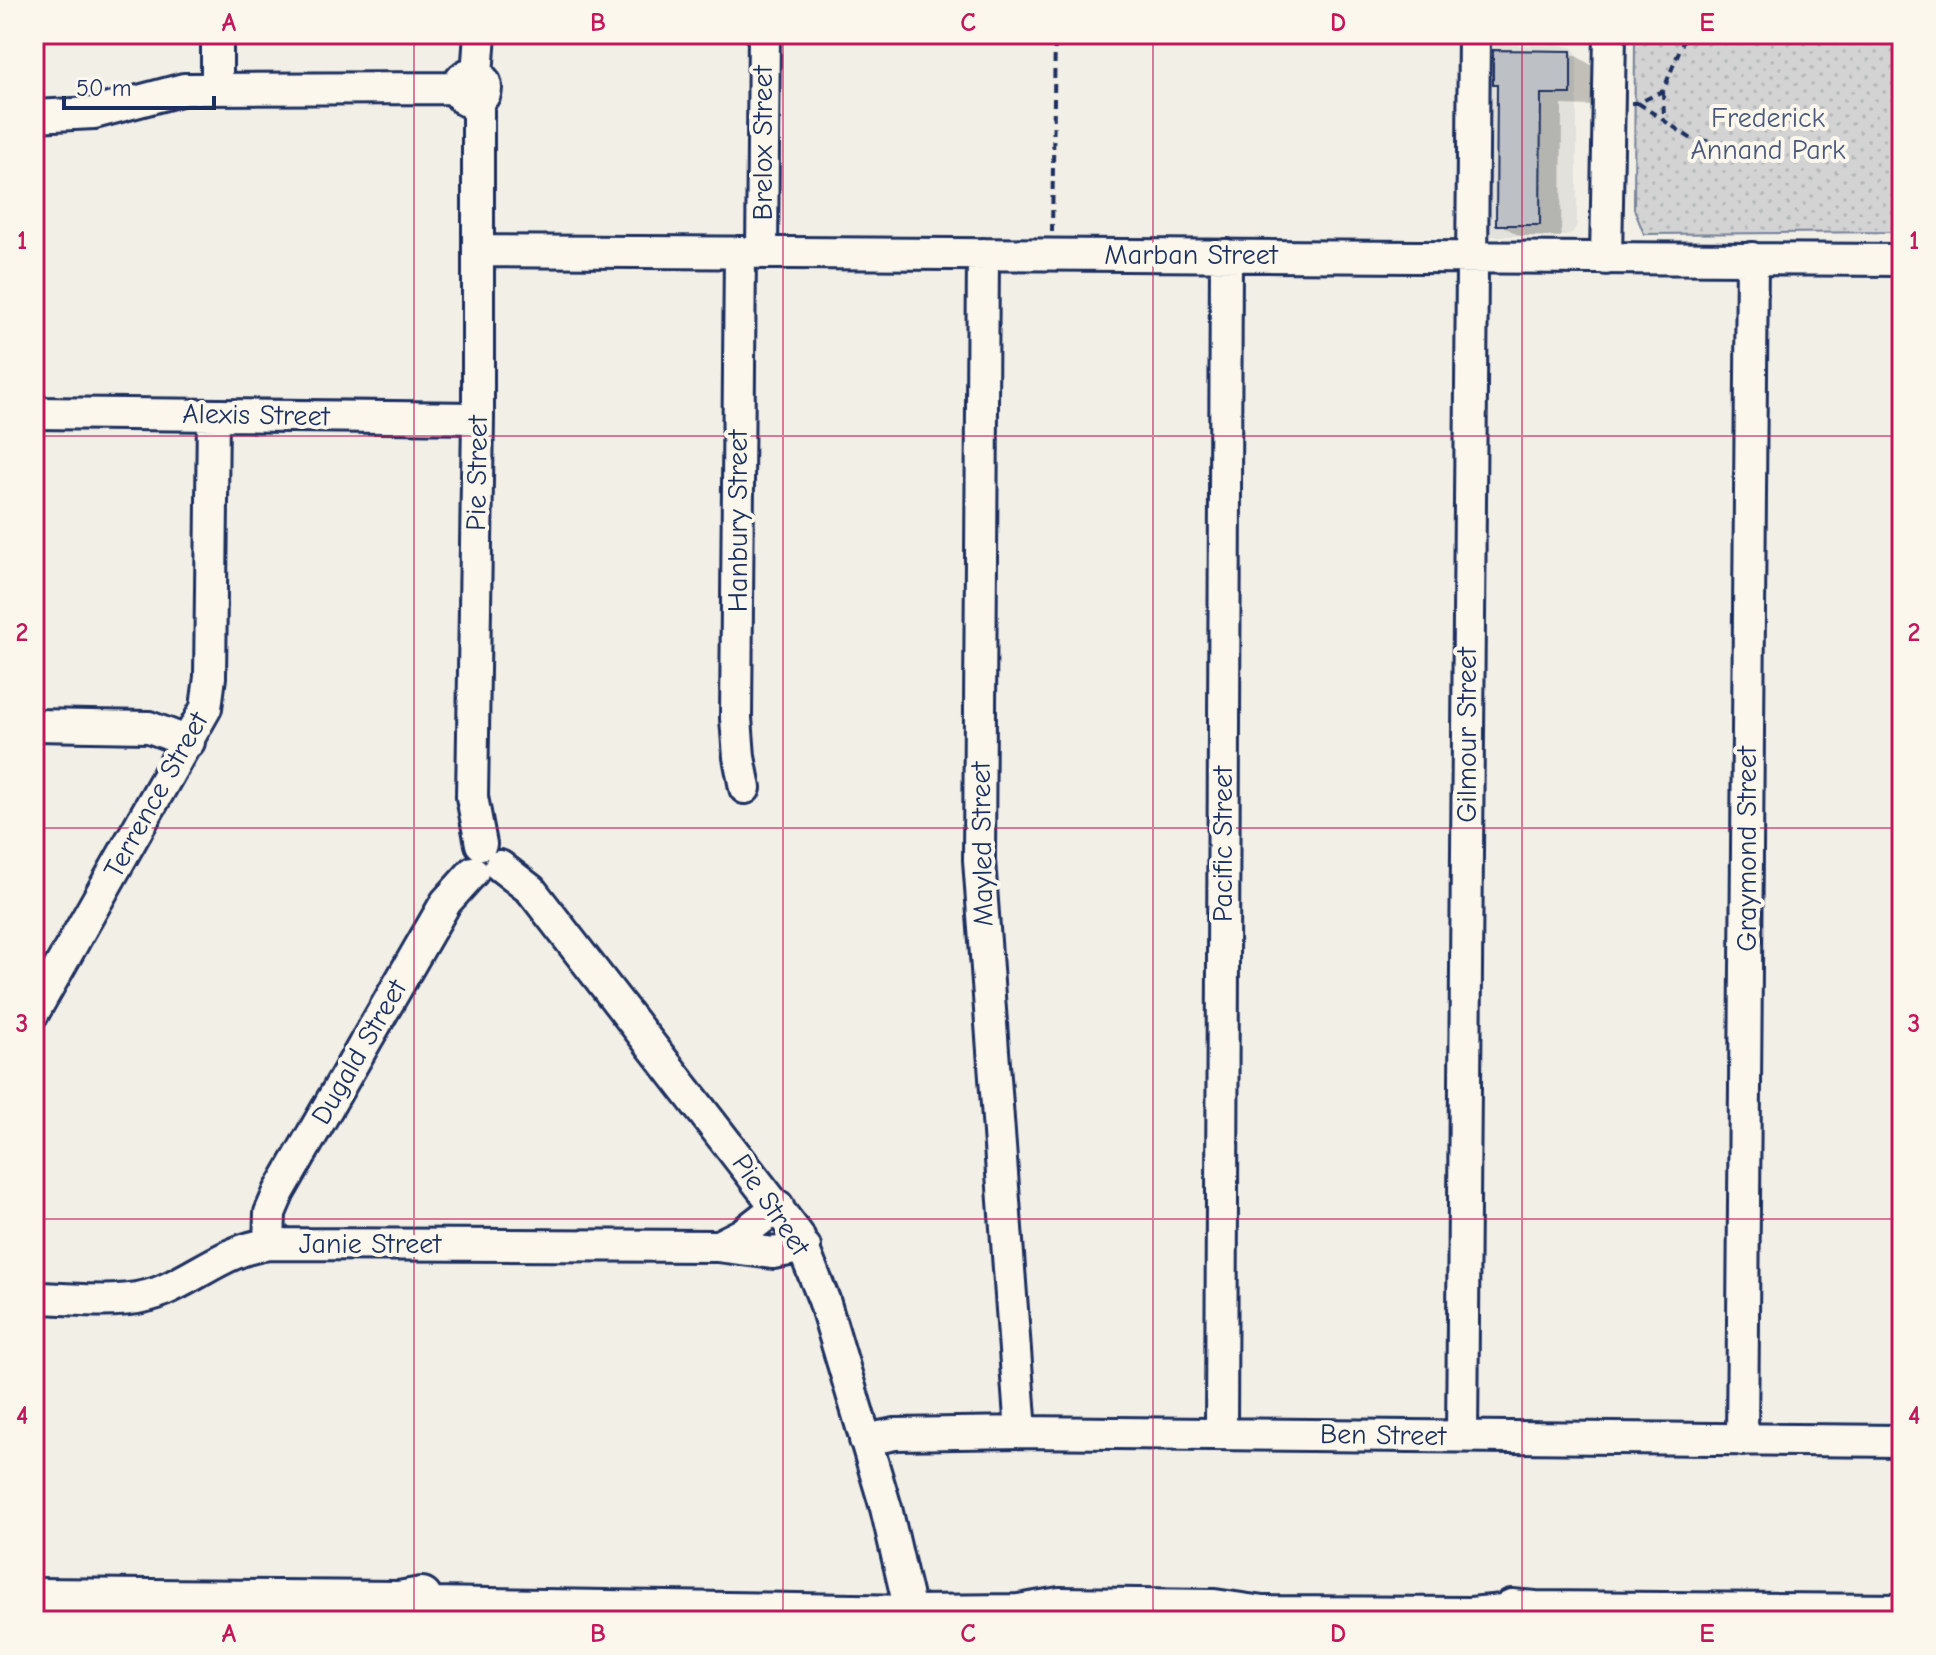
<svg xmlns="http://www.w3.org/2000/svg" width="1936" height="1655" viewBox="0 0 1936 1655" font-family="'Comic Neue',sans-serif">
  <defs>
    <pattern id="grass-dots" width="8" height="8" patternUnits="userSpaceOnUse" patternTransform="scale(2)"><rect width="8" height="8" fill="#d2d3d2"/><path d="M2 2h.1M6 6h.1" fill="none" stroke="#b4b5b7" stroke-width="1.8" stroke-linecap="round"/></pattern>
  </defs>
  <rect width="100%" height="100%" fill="#f2efe6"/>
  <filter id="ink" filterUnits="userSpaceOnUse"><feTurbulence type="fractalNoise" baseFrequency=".0125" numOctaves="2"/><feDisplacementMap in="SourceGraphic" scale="16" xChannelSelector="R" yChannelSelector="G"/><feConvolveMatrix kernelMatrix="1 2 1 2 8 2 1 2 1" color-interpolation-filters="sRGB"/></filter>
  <g filter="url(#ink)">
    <path fill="#e2e1dc" d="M1490,45h71l11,2 5,7v171l-5,9 -7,2h-75z"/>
    <path fill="url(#grass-dots)" stroke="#768198" stroke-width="2" d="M1635,34h267v198l-258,2 -10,-25z"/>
    <path fill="#0003" d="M1571,53l22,13v40l-31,-1 -1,132 -41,-1 -22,-13 1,-136 -4,-3z
      M1712,144l5,3 -4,10 -10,-4z"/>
    <path fill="#bdc0c4" stroke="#1b2f5e" stroke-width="2" d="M1493,50l78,1v43h-30l-1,131h-44l1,-140h-4z
      M1702,138l11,5 -5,13 -12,-5z"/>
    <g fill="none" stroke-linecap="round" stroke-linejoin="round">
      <g stroke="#1b2f5e" stroke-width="36">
        <path id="minor" d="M217,34v53
          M458 88a14 14 0 1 1 28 0a14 14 0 1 1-28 0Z
          M477,75l3,-41
          M478,101v317l-6,379 9,47
          M34,116l60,-3 90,-24 274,-1
          M479,251l1423,9
          M740,252l-4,466 3,39 6,31
          M762,253l2,-219
          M983,254l-4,606 42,572
          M1606,259l4,-225
          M34,413l444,5
          M34,725l115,2 40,15
          M500,866l31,24 267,345 26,65 62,208 25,107
          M34,1012l172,-304 4,-31 3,-262
          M269,1244l1,-31 9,-21 167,-290 27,-30
          M718,1246l24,-12 36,-28
          M34,1298c39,0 86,8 123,-5 39,-15 69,-44 112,-49l449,2 55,7 32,-6
          M1221,1434l5,-1179
          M1462,1436l12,-1402
          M865,1440l30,-6 126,-2 881,9
          M1742,1440l10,-1182"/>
      </g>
      <g stroke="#1b2f5e" stroke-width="44">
        <path id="major" d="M34,1598l365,3 23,-4
          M399,1601l32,6 480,8 108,-1 41,-7 154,2 48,7 209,1 64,-6
          M1512,1609l23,2 367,3"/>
      </g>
      <path stroke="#1b2f5e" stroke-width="4" stroke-dasharray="8 6" stroke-linecap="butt" d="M1663,91l1,27
        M1631,103h7l25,-12 23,-57
        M1638,103l61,41
        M1052,232l3,-198"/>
      <use href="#minor" stroke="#fbf7ec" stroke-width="30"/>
      <use href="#major" stroke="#fbf7ec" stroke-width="38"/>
    </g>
  </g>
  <path fill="none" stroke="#c2185b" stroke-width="2" stroke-opacity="0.55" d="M414,34v1587M783,34v1587M1153,34v1587M1522,34v1587M34,436h1868M34,828h1868M34,1219h1868"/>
  <g text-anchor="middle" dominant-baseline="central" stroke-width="8" stroke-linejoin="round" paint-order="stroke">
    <g font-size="28" fill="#49587b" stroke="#fbf7ec">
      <text x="1768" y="118">Frederick<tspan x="1768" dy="32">Annand Park</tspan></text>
    </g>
    <g font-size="28" fill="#1b2f5e" stroke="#fbf7ec">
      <text transform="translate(763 143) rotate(-90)">Brelox Street</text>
      <text x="1191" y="255">Marban Street</text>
      <text transform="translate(256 415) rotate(1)">Alexis Street</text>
      <text transform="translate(477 473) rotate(-89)">Pie Street</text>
      <text transform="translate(738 521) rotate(-90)">Hanbury Street</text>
      <text transform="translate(1467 735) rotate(-90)">Gilmour Street</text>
      <text transform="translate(156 795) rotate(-61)">Terrence Street</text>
      <text transform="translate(982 844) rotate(-91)">Mayled Street</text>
      <text transform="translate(1223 844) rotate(-90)">Pacific Street</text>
      <text transform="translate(1747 849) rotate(-90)">Graymond Street</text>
      <text transform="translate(359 1052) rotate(-60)">Dugald Street</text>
      <text transform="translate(771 1205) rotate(56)">Pie Street</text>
      <text x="370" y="1244">Janie Street</text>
      <text transform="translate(1383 1435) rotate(1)">Ben Street</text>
    </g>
  </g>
  <rect width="1936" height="1655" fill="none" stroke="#fbf7ec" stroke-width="88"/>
  <path d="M64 96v12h150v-12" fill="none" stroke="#1b2f5e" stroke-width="4"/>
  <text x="76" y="96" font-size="24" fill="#1b2f5e" stroke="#fbf7ec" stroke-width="6" paint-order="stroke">50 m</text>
  <rect x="44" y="44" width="1848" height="1567" fill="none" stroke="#c2185b" stroke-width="3"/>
  <g font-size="26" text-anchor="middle" font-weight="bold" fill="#c2185b">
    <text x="229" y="31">A</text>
    <text x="598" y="31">B</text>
    <text x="968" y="31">C</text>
    <text x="1338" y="31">D</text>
    <text x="1707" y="31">E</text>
    <text x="22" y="249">1</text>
    <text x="1914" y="249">1</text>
    <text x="22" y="641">2</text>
    <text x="1914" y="641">2</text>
    <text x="22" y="1032">3</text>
    <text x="1914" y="1032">3</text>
    <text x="22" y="1424">4</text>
    <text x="1914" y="1424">4</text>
    <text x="229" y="1642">A</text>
    <text x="598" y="1642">B</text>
    <text x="968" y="1642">C</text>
    <text x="1338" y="1642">D</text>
    <text x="1707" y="1642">E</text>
  </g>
</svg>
